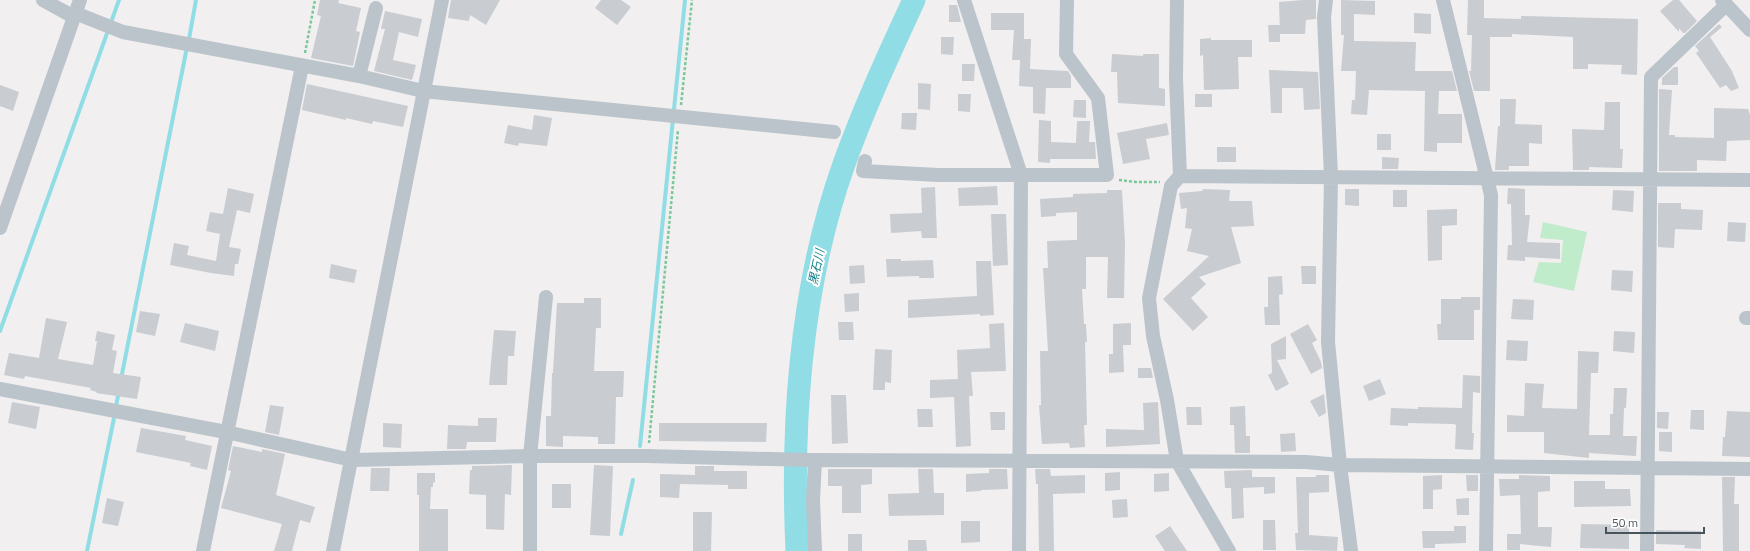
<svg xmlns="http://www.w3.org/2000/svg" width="1750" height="551" viewBox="0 0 1750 551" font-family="'Titillium Web','Noto Sans JP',sans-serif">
  <rect width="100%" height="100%" fill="#f1efef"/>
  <path fill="#c0eccc" d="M1543,222l44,10 -13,59 -41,-9 6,-20 22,1 2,-23 -23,-2z"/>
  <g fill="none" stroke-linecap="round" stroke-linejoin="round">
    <path stroke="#90dde6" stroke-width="4" d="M189,39l7,-39
      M0,331l119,-331
      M121,379l66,-332
      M116,406l3,-15
      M640,446l45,-446
      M621,534l12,-54
      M87,551l27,-133"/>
    <path stroke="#90dde6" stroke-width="23" d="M797,551c-6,-129 3,-264 47,-387 20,-56 45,-110 70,-164"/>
  </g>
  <path fill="#c9ccd1" d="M320,0h19l-1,3 23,5 -5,23 4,1 -7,34 -42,-8 10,-42 -4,-1z
    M451,0h49l-14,25 -16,-10 -1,6 -21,-3z
    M601,0h20l10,7 -14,18 -22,-17z
    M1303,0h13v19l-10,1 -1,14h-25l-1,-32z
    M1341,0l34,1v14l-21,-1v27l62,1 -1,29h37l5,20h-18l-1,23h24v29h-25v9l-13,-1 1,-60 -56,-1 -2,25 -16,-1 1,-14h3l1,-29h-15l3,-36h-3z
    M1468,0h16v18l37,1v-3l117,3 -1,56 -16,-1 1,-9 -34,-1v5h-15v-32l-61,-3v3h-22v54h-16l-5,-20h2l1,-36h-5z
    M1673,0h6l18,21 -12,12h-2l-4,-5v4l-19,-21z
    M949,5h8l4,17h-12z
    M385,11l37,8 -4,18 -19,-5 -6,28 23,5 -4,15 -38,-9 11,-42h-4z
    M991,13h33v26h7l-1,30 38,2 3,5v12h-25l-1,26 -12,-1v-26l-14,-1 1,-26h-8l2,-30h-23z
    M1414,13l17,1v20l-17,-1z
    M1719,24l3,3 -12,10 22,34 7,17 -8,3 -5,-6 -6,3 -24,-35 3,-2 -4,-5z
    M1268,25h12v17h-11z
    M941,37h13l-1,18 -12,-1z
    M1211,38v2h41v17h-14l1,32 -35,1 -1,-35 -3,1v-17z
    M1112,54l31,2v-2h16v34l6,1v17l-47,-3 -1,-31h-6z
    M962,64h13l-1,17h-12z
    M1674,67h4v18h-16v-7z
    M1269,70l49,2 2,37 -16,1 -1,-22h-21v25h-11z
    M918,83l13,1 -1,26 -12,-1z
    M307,84l101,22 -5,21 -30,-6 -1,3 -26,-6v2l-44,-10z
    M0,85l19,7 -6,19 -13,-5z
    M1659,89l13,1 -3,45h6v2l39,1v-30l34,1 2,6v25l-23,1 -1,20 -29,-1v11h-38z
    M958,94h13l-1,18 -12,-1z
    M1195,94h17v13h-17z
    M1500,99h16l-1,25 27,1v19l-13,-1v23h-20v4h-14l3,-44h2z
    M1074,100h12v18l-13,-1z
    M1605,102h15v47h3l-1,19 -33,-1v3h-16l-1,-41 32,1z
    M902,113h15l-1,17 -15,-1z
    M534,115l18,3 -5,28 -28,-3 -1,3 -14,-3 4,-18 24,5z
    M1039,120l12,1v21l25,1 1,-22h13l-1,21h6l1,17h-46v4l-12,-1z
    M1167,123l2,12 -23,4 4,20 -27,5 -6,-31z
    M1377,134h14v16h-14z
    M1217,147h19v15h-19z
    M1382,157l17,1 -1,11h-16z
    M997,186l1,19 -39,1 -1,-18z
    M935,187l2,51h-15l-1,-7 -30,2 -1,-19 32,-1 -1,-25z
    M228,188l26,6 -4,19 -13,-3 -8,37 12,2 -3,15h-3l-1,12 -23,-3 -41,-8 4,-22 15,3 -2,9 29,6 4,-27 -14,-3 4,-19 13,2z
    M1508,188l17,1v26h5l-3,27 33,1v16l-35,-2v4l-18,-1 1,-15h4l-1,-41h-4z
    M1203,189l27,1 -1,11h23l2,25 -23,1 10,36 -42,14 7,7 -15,14 17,19 -15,14 -30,-32 46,-43 -22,-5 5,-22 -7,-1 2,-20 -6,1 -2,-16 23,-2z
    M1345,189h14v17l-14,-1z
    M1107,190h15l3,53 -1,55h-17l1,-41h-22v32h-4l2,35h2l1,18h-2l2,83h-3l1,22 -15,1 -1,-5 -27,1 -3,-39h2l-1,-54h8l-5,-83h5l-1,-27 30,-1v-28l-21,1v3l-15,1 -1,-18 33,-2v-3l34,-1z
    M1393,190h14v17h-14z
    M1613,190l21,1 -1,21 -21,-2z
    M1658,203h23v6l22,1 -1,20 -27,-1 -1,19 -16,-1z
    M1457,209v16l-15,1v34l-14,1 -1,-51z
    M991,214h15l2,51 -15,1z
    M1728,222l18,1 -1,19 -18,-1z
    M886,259h15v2l32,-1 1,18h-15v-2l-32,1z
    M976,261h15l3,54 -14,1v-2l-72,4v-18l69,-4z
    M331,264l26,6 -3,13 -25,-5z
    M864,265l1,18 -15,1 -1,-18z
    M1301,266h15v18h-14z
    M1612,270l21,1 -1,21 -21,-2z
    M1282,276l1,18 -4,1 1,30h-15l-1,-18h4v-30z
    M859,293v18l-14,1 -1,-18z
    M1461,297h19v13h-6v30h-36l-1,-16h4v-25h20z
    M584,298h17v30h-5l-2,43h30l-1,26h-7l-1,47h-17v-7l-35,-1v11l-17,-1v-30h5l1,-43h1l4,-70h27z
    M1513,299l21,1 -1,20 -22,-1z
    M140,311l20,3 -5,22 -19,-4z
    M46,318l21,4 -9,37 35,6 4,-24h-2l2,-10 18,4 -3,15 5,1 -4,22 28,4 -4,22 -41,-6 1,-1 -7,-2 1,-2 -66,-12 -1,3 -20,-4 5,-22 30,5z
    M838,322h15l1,18h-15z
    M185,323l34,8 -4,20 -35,-9z
    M1004,323l2,48 -35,1 2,24h-4l2,50 -15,1 -2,-50 -24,1v-18l28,-1 -1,-29 33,-2 -1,-24z
    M1131,323v22h-8l1,27 -15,1v-19h4v-30z
    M1308,324l9,16 -5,3 9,19 1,6 -11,6 -21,-40z
    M494,330l22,1 -2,25h-6l-1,29h-18z
    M1614,331l21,1 -1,21 -21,-2z
    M1286,336v23l-9,1 12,24 -13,7 -8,-16 4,-2 -1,-29z
    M1507,340l21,1 -1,20 -21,-1z
    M875,349l17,1 -1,33 -6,-1v8h-12z
    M1578,351l21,1 -1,21h-7l-2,62h21v-21h3l1,-26h13l-1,20h-2l-1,28h14l-1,20 -47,-3v5l-45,-5v-21h-37v-17l17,1 1,-33 19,1 -2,24 35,1z
    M1138,368h13l2,10h-15z
    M1463,375l17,1v17l-7,-1 -1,41h2l-1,17 -18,-1 1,-24 -2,-1 -46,-1v3l-18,-1 1,-17 27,1v-2l44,1z
    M1380,379l6,15 -17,7 -6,-15z
    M1324,394l2,19 -7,4 -9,-16z
    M831,395h15l2,48 -16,1z
    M12,402l28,5 -4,22 -28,-6z
    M1158,402l2,42 -54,3v-18l38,1 -1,-27z
    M270,405l14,2 -5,28 -14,-3z
    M1245,406l1,30h4v17h-15l-1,-28h-4v-18z
    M1186,407h15l1,18h-15z
    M917,409h15l1,18h-15z
    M1691,410h13v20l-14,-1z
    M1727,411l23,1v45l-28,-1 1,-19h2z
    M990,412h15v18h-14z
    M1657,412h12l-1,17 -11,-1z
    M478,418h19l-1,24h-29l-1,7h-19l1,-24 30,1z
    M383,423l19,1 -1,24 -18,-1z
    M659,423h108l-1,19 -107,-1z
    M141,428l45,8 -1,4 27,6 -5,24 -17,-4 1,-3 -55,-11z
    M1659,432h13v20l-13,-1z
    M1295,433l1,18 -15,1 -1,-18z
    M233,446l29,6v-3l23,5 -9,41 39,12 -5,16 -10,-3 -8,31h-18l8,-27 -61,-16 10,-37 -3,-1z
    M512,465l-1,30 -6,-1 -1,36 -18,-1v-34l-17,-1 1,-24h2v-4z
    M594,465l19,1 -3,70 -20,-1z
    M695,466h19v5h33v18h-19v-4l-48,-1 -1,14 -19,-1v-23l35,1z
    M371,468h19l-1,23h-19z
    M828,469h44v15l-11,1v28h-19v-27h-14z
    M918,469h15l1,24h10v22l-55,1 -1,-22 31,-1z
    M989,469h18l1,20 -27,1v1l-15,1v-18l23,-1z
    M1035,469h15l1,7 34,-1v18l-32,1 1,57h-15l-1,-67h-2z
    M1251,470l1,1v6h23v16l-11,1v-7l-21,1 1,30 -12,1 -1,-31h-6l-1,-17z
    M1120,472v18l-15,1v-18z
    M417,473h18v9l-2,1v4h-2l-1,22h18v42h-29v-56h-2z
    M1169,473v18l-15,1v-18z
    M1316,475h13v17l-20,1v42l29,2 -1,14 -41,-1 -1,-17h3l-2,-56h20z
    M1442,475v14l-9,1v19h-10v-33z
    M1466,475h12v16h-11z
    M1519,475l31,1v15l-12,1v35h14l-1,20 -31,-3v6h-13v-16h14l-1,-39 -20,1 -1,-17h20z
    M1722,477h13l-1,27h5v47h-16z
    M1574,481h31v8h25l1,17 -57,1z
    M552,484h19v24h-19z
    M107,498l17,4 -6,24 -16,-3z
    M1469,498v17h-12l-1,-16z
    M1127,499l1,18 -15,1 -1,-18z
    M693,512h19l-1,39h-18z
    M1263,520h12l1,30h-13z
    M961,521h19v21l-19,1z
    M1581,524l48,1v24l-49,-1z
    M1170,526l17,25h-22l-10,-15z
    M1454,526h12v17l-31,1v4h-12l-1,-17h32z
    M1656,530l45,1v18l-17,-1 1,-3 -29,-1z
    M848,534h14v17h-14z
    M908,540h18l1,11h-19z"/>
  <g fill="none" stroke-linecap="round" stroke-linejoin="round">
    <path stroke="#7ac899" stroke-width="2.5" stroke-dasharray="3 2" stroke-linecap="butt" d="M305,53l10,-53
      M681,105l11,-105
      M1119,180l17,2h24
      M649,443l29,-313"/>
    <path stroke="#bbc4cb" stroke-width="14" d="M43,0l31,17
      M964,0l57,175 -2,376
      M1177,0l-1,79 4,97 -9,10 -22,112 4,38 14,64 10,61 52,90
      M1326,0l-2,17 7,160 -3,165 12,123 11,86
      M1443,0l48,195 -5,356
      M1722,0l28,30
      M75,13l48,19 236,44 64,15 411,41
      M359,76l17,-68
      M865,161l-2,10 75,4h169l-9,-77 -32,-44 1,-54
      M1180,176l570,4
      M0,228l80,-228
      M1746,318h4
      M0,389l226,43 126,28 178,-4h117l162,4 497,2 34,3 410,4
      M815,460l-2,40 2,51
      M203,551l99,-485
      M333,551l109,-551
      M530,551v-95l16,-159
      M1647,551l4,-474 75,-72"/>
  </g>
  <g text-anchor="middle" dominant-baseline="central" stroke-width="4" stroke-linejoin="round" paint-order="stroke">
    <g font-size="12" font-style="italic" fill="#147f8b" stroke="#fff">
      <text transform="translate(816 267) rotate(-78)">黒石川</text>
    </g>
  </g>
  <path d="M1606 527v6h98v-6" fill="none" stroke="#48545b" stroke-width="2"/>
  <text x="1612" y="527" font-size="12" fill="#48545b" stroke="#ffffff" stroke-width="3" paint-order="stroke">50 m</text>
</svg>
